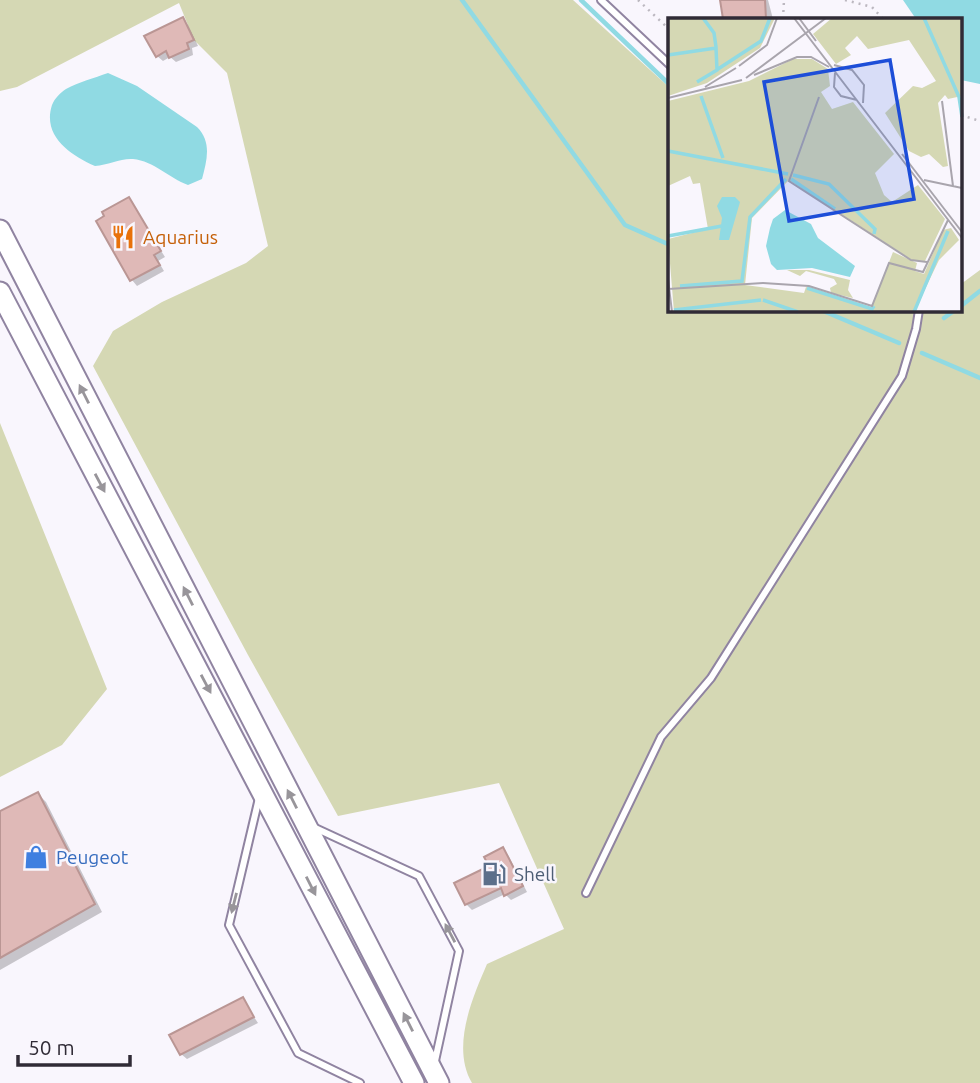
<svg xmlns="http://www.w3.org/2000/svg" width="980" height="1083" viewBox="0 0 980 1083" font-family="Ubuntu,sans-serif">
  <rect width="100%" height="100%" fill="#f9f6fd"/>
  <path fill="#d5d8b4" d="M0,0h573l97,88v222h248l4,3 4,-3h35v-26l19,-14v813h-508c-21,-36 0,-84 15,-119l77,-35 -65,-146 -161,33 -90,-161 -155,-289 20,-35 49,-29 84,-39 22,-17 -41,-173 -33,-33 -15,-37 -162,84 -17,4z
    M0,423l107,266 -45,56 -62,32z"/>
  <path fill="#90dae3" d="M903,0h77v84l-19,-4v-61h-45z
    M108,73l29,13 60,41c15,15 10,33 5,52l-14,6c-19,-7 -34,-24 -55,-26 -12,-1 -25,6 -38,7 -25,-11 -53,-30 -43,-61 3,-7 8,-12 14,-16 13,-7 28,-11 42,-16z"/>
  <path fill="#0003" d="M722,0h46l5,19h-48z
    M182,19l6,6 10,21 -6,2 1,7 -17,7 -6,-5 -7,4 -6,-5z
    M128,199l37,58 -7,4 6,10 -27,15 -5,-6 -34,-58z
    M38,794l8,8 56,110 -102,58v-157z
    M503,849l5,6 19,37 -16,8 -6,-6 -33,16 -6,-6 -10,-20 35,-18z
    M242,999l16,24 -71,36 -6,-5z"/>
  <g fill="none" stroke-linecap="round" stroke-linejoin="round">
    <path stroke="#90dae3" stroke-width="4.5" d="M462,0l163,225 45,20
      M581,0l89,85
      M961,306l19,-15
      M821,310l78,33
      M944,318l11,-8
      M922,353l58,25"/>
  </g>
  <path fill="#dfb9b7" stroke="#ba9694" stroke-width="2" d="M720,0h45l1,19h-43z
    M183,17l11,23 -7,3 2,6 -20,9 -3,-7 -10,6 -12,-21z
    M129,197l32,54 -7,4 6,10 -30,16 -34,-60 8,-5 -2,-4z
    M38,792l57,112 -95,54v-147z
    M503,847l20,39 -19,10 -3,-8 -36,17 -11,-22 35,-17 -5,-9z
    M243,997l11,20 -74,38 -11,-20z"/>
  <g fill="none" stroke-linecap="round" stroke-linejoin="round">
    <g stroke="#9084a1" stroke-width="10">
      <path id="service" d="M601,0l69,65
        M259,798l-30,127 69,128 62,30
        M313,827l106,49 40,75 -24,110
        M586,893l75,-156 50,-59 191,-302 14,-47 3,-19"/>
    </g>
    <g stroke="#9084a1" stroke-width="23">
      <path id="primary" d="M0,230l439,853
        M0,292l414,791"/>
    </g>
    <path stroke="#bcb8c0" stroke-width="2.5" stroke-dasharray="2 5" stroke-linecap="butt" d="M638,0l32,30
      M845,0l27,7 11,12
      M783,19l1,-19
      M961,115l19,6"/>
    <use href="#service" stroke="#fff" stroke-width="6"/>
    <use href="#primary" stroke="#fff" stroke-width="19"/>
  </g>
  <defs><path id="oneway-solid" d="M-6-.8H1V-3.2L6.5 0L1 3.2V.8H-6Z" transform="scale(1.75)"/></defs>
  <g fill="#98959a">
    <use href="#oneway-solid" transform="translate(84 394) rotate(-117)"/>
    <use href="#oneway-solid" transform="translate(100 483) rotate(62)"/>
    <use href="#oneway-solid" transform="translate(188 596) rotate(-117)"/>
    <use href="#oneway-solid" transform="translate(206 684) rotate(62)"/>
    <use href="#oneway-solid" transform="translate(292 799) rotate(-117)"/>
    <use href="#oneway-solid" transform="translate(311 886) rotate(63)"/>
    <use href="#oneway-solid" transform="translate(234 903) rotate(104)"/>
    <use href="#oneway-solid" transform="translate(450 933) rotate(-118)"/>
    <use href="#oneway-solid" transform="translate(408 1022) rotate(-117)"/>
  </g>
  <defs>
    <g id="restaurant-bare" transform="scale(1.89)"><path d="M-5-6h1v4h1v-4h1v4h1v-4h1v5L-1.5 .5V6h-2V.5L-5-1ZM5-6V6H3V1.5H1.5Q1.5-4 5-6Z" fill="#e8710a" stroke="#f9f6fd" stroke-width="2.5" paint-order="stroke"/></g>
    <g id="shop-bare" transform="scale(1.89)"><path d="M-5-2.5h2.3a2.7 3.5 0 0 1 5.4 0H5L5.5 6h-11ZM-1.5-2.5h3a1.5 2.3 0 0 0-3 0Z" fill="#3f7fe0" stroke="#f9f6fd" stroke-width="2.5" paint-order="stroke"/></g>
    <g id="fuel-bare" transform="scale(1.89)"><path d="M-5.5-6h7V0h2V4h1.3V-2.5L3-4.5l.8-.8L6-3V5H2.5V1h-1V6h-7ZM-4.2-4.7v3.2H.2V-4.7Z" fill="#5c6f8a" stroke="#f9f6fd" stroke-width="2.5" paint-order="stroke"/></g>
  </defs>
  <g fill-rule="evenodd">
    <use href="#restaurant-bare" x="123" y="237"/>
    <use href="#shop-bare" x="36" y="857"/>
    <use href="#fuel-bare" x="494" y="874"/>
  </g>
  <g text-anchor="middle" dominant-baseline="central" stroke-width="5" stroke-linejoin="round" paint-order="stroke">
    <g font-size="19" fill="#c56008" stroke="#f9f6fd" text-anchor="start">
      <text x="143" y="237">Aquarius</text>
    </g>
    <g font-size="19" fill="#366cbe" stroke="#f9f6fd" text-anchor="start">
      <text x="56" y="857">Peugeot</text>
    </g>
    <g font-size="19" fill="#4e5e75" stroke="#f9f6fd" text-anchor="start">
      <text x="514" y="874">Shell</text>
    </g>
  </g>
  <g transform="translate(668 18)">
    <rect width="294" height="294" fill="#f9f6fd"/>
    <path d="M0,0h107l-15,30 -53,35 -39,13zM164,0h130v78l-14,3 -3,-4 -7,8 10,63 -5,1 -14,-13 -8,3 -12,-6 -24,-38 28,-27 9,2 14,-7 -27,-41 -41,9 -11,-13 -12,12 6,7 -15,9 -23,-30zM125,41h19l16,10 2,17 -9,6 11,17 21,-7 41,52 -19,19 9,22 8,7 26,-17 27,34 -20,42 -13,-1 -123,-80 -37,38 -7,67 59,8 2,-6 65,21 22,-56 24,11 -2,8 9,3 19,-44 8,-2 8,12 -20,20 -25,52h-240l-6,-73 40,-10 -8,-46 -7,1 -3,-8 -22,10v-85l81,-20zM119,252h22l41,10 -2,10 5,8 -22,-5 -1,-5 7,-4 -3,-5 -28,-8 -6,5z" fill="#d5d8b4"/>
    <path d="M54,179h13l5,5 -11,38h-10l3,-22 -5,-12zM117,192l26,14 7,14 37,28 -5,11 -38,-9 -35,2 -6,-6 -5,-18 4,-18 3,-9z" fill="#90dae3"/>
    <path fill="none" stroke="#90dae3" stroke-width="3.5" d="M35,0l11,15 2,14M256,0l35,79 3,20M0,37l48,-7 1,22 -20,12M50,51l43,-28 9,-23M33,78l22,62M0,133l120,23M125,157l36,9 46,45 -1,5M123,161l44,30M0,218l54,-10M12,268l62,-5 8,-64 36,-38M139,270l65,21 2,-3M95,282l35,12M6,292l87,-10M246,294l34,-81"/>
    <path fill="none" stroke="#a9a5ad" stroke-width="2" d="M126,0l168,220M131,0l17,23M166,47l18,5 12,15 -1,18M71,48l28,-21 10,-27M167,55l-1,14 7,9 16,4M86,57l43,-18h14l18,10M78,60l80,-60M37,69l31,-19M151,79l-30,84 122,79 16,2M0,80l74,-18M274,83l11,85M234,136l60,78M256,162l38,8M0,261l4,33M0,271l95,-6 46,3 63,20 17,-43 34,9 25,-52"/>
    <path fill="#1d4ed8" fill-opacity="0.15" stroke="#1d4ed8" stroke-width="3.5" d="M222,42l24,139 -125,22 -25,-139z"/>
    <rect width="294" height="294" fill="none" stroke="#302b36" stroke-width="3.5"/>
  </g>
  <path d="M18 1055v10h112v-10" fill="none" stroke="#302b36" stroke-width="3.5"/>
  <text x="28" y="1055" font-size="21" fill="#302b36" stroke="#f9f6fd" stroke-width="5" paint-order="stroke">50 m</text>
</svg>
